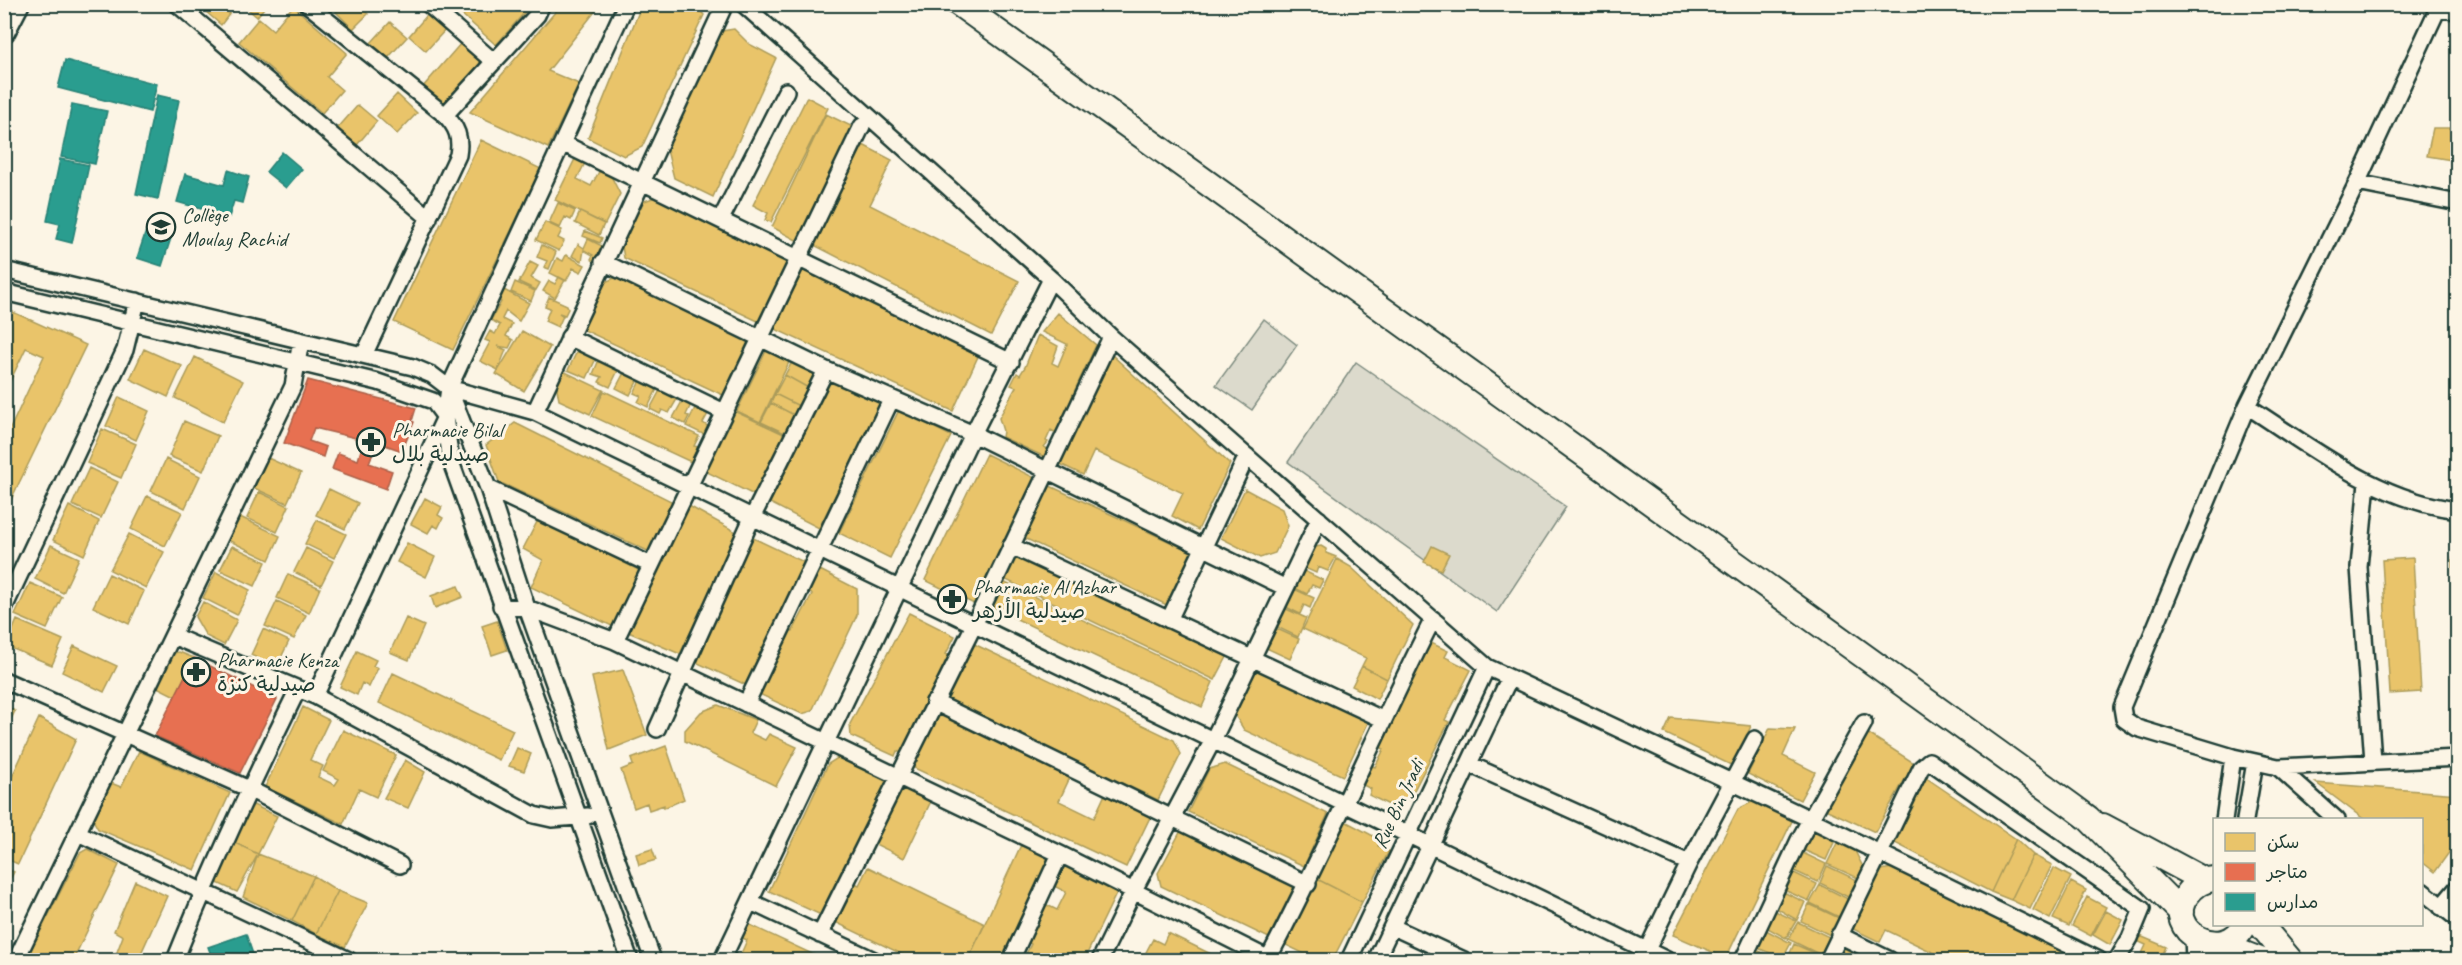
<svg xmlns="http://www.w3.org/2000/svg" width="2462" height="965" viewBox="0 0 2462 965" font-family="Caveat,'Playpen Sans Arabic',sans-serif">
  <rect width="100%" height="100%" fill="#fcf5e5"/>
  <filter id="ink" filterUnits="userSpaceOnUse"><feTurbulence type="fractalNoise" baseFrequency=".0167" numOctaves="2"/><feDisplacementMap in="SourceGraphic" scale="12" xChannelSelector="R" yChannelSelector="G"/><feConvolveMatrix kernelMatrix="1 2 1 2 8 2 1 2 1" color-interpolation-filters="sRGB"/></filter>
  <g filter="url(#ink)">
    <path fill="#dcdacc" stroke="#7e8c80" stroke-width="1.5" d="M1264,319l33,26 -45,65 -36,-25z
      M1356,362l210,145 -69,105 -209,-150z"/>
    <path fill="#e9c46a" stroke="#ac9c5a" stroke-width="1.5" d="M197,4h40l-16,21z
      M242,4h25l-10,13z
      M343,4h15l10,10 -15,15 -17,-17z
      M450,4h82l-36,41z
      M562,4h39l-53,67 31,13 -31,64 -78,-36z
      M642,4h52l10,11 -62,132 -18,9 -36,-18z
      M293,6l54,47 -20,24 15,13 -20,23 -83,-71 20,-24 14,12z
      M428,14l18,15 -20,22 -17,-15z
      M390,22l17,15 -19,21 -17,-15z
      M734,29l15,15 27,14 -63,139 -39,-19 -8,-32 36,-70 -6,-2 10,-18h5l11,-25z
      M461,43l21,18 -39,45 -21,-18z
      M397,94l20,19 -20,21 -20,-18z
      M807,97l21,11 -57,114 -6,-2 3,-7 -15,-8z
      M358,105l19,16 -20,24 -20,-16z
      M826,114l27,13 -55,114 -26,-14z
      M2433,128h25v33l-31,-5z
      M481,140l60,29 -88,181 -59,-28z
      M863,145l29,15 -22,45 149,76 -28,54 -179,-91z
      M575,159l10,4 -8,16 14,7 9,-16 11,6 9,18 -15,30 -50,-24z
      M655,197l139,64 -32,62 -138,-65 -3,-17 16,-37z
      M558,203l17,8 -4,9 -6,-3 -5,11 -11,-5z
      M580,212l24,12 -5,11 -24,-12z
      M545,222l17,8 -4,8 6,3 -5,10 -23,-11z
      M585,231l17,7 -2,5 -17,-7z
      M588,239l14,7 -8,15 -3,-2 2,-4 -9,-5 -2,11 -10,-5 6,-12 6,4z
      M542,245l14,7 -7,17 -5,-2 3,-6 -10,-4z
      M566,255l19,10 -4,7 -8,-4 -7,13 -16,-8 7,-15 6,3z
      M530,262l8,4 -7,12 9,5 -4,7 -17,-8z
      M804,268l176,84 -27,59 -178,-82z
      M619,276l135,66 -29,54 -143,-67 23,-47z
      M559,277l6,3 -10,18 -12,-7 6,-10 6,3z
      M515,282l20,9 -4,10 -20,-9z
      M502,289l27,14 -10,18 -13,-10 -4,8 10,5 -6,12 7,4 -4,8 -12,-2 9,4 -8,20 -18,-9 10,-19 -5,-2 5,-9 5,3 5,-9 -9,-5 10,-18 -4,-2z
      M549,297l18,8 1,4 -3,6 -6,-2 4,3 -5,11 -13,-6 5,-13 -5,-2z
      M4,308l82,37 -82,169v-72l40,-86 -18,-8 -22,46z
      M1058,313l38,32 -23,49 -3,9 3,2 -15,29 -7,-4 -5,11 2,1 -4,5 4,2 -3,8 -43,-20 1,-6 -4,-13 17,-31 -5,-2 6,-12 3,2 5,-8 13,-32 20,11 -6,17 6,3 9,-22 -25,-12z
      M522,331l28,16 -26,44 -28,-17z
      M580,345l18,9 -11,24 -19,-8z
      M144,349l38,17 -14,31 -38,-18z
      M767,349l23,11 -30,62 -23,-11z
      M1111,354l119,110 -32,66 -26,-14 11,-23 -89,-42 -11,24 -25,-12z
      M601,355l20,9 -11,23 -11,-5 3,-5 -9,-3z
      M195,357l48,24 -20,41 -48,-24z
      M793,360l27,15 -8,15 -27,-15z
      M627,367l14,7 -11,21 -14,-7z
      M561,370l42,20 -13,24 -31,-14 -2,-11z
      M643,375l17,8 -12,24 -10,-5 3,-6 -7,-3z
      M785,375l27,15 -9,18 -28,-14z
      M832,378l49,25 -62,125 -49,-25z
      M663,385l17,9 -11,19 -7,-3 -2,4 -10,-5z
      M604,391l95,45 -5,10 4,1 -7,15 -99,-46z
      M775,394l28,14 -5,9 -27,-14z
      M685,396l8,4 -7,15 3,1 -4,8 -12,-6z
      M119,397l30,14 -13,29 -30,-14z
      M698,402l13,6 -8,15 6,4 -4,8 -19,-9z
      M771,403l27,14 -9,18 -28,-13z
      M899,410l52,26 -61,122 -51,-25z
      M734,411l54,25 -30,61 -53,-26z
      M184,421l34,15 -15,35 -34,-15z
      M515,423l158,79 -23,50 -151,-70 -13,-37z
      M102,429l34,15 -15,34 -34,-15z
      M986,454l49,24 -61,126 -49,-24z
      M268,458l33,15 -14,30 -33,-15z
      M166,459l34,17 -15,32 -34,-17z
      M89,468l29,14 -17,36 -29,-13z
      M1048,485l146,68 -25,53 -145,-68z
      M329,489l29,14 -13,26 -29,-14z
      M1245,489l37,20 6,17 -13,27 -15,5 -39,-20z
      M259,492l30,14 -12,26 -30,-14z
      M147,496l35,16 -17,34 -34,-17z
      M425,498l17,9 -4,8 5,3 -5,10 -5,-3 -5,8 -17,-9z
      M687,505l51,28 -58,121 -54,-23z
      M69,506l30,15 -15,34 -31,-15z
      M240,517l40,19 -11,24 -41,-20z
      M317,520l29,14 -12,24 -29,-14z
      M538,520l103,51 -25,57 -85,-41 12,-27 -20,-11z
      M129,534l35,18 -18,36 -36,-18z
      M751,537l55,26 -60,122 -57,-26z
      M407,543l28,14 -9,20 -29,-15z
      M51,545l28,13 -16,35 -28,-14z
      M232,546l34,16 -11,24 -35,-16z
      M1321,546l5,3v4l10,4 -8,14 -10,-4 -2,6 -16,-7 9,-18z
      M1432,546l17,8 -8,16 -17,-8z
      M306,548l27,13 -12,24 -27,-13z
      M1012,551l216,104 -13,25 -215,-103z
      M2453,557h5v138h-4z
      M2413,558l8,134 -31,2 -8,-134z
      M1337,559l14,8 62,58 -26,54 -25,-13 4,-8 -63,-29z
      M820,570l37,19v26l-45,96 -10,3 -45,-21 30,-63 6,1 19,-37 -7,-4z
      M1304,571l19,9 -4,8 -7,-3 -5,9 -12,-6z
      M216,572l34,18 -13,25 -34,-17z
      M109,574l35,17 -15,33 -36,-17z
      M288,574l32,14 -11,25 -32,-15z
      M999,580l214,102 -11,25 -215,-102z
      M30,583l32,14 -15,32 -32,-14z
      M458,586l5,11 -28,11 -4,-12z
      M1294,589l20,9 -4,10 -6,-3 -4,9 -14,-7z
      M277,601l29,14 -12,24 -29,-13z
      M203,602l34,18 -13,25 -18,-9 -11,-19z
      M1284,608l22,10 -8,19 -23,-11z
      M909,613l46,23 -9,18 5,2 -50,97 -4,-2 -2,5 -44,-20 -1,-12z
      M406,618l18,8 -15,34 -19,-8z
      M17,620l46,20 -11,25 -46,-19z
      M497,621l10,29 -15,5 -10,-29z
      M1275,628l24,11 -9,20 -28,-13z
      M263,629l26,12 -13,27 -25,-13z
      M1429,642l19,9 -3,6 26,13 -26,50 4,2 -40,78 -4,-2 -6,12 -30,-15 2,-6 -14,-7 10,-19 8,4 9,-18 -10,-5z
      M972,643l202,97 7,14 -23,46 -213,-101z
      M74,646l43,20 -13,26 -42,-20z
      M357,651l19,9 -3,6 5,2 -9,19 -7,-4 -5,12 -17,-8z
      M179,652l15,6 -19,38 -22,-11 14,-31z
      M1255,665l114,56 -26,55 -99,-46 -11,-18z
      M1362,666l25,13 -10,20 -25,-13z
      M623,670l24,65 -38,15 -17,-73z
      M393,673l120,57 -14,30 -120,-57z
      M4,705l11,6 -11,23z
      M718,705l38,15 -6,13 15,7 4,-6 28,13 -21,39 -91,-45v-11l16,-18z
      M303,707l26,13 -19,40 13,6 -5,11 17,8 4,-6 -16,-8 20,-41 53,25 -20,42 -17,-8 -16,35 -78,-37z
      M939,711l133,62 -13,28 35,17 13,-28 46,21 -27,56 -214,-100z
      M39,718l37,21 -58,125 -14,-6v-64z
      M1671,718l80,8 -18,40 -69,-33z
      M1770,728l25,1 -12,27 32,16 -15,28 -52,-26z
      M1864,731l50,32 -39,69 -50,-23z
      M666,746l18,53 -20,9v-3l-15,5 -2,-7 -13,5 -13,-38 12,-5 -2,-6z
      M517,748l14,6 -7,17 -15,-5z
      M139,751l91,42 -35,77 -97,-41 -6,-11 19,-35 10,4z
      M839,757l49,25 -65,134 -54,-25 59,-127z
      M405,760l20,12 -17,36 -24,-10z
      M1225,764l103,50 -24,52 -116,-54 21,-43z
      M1922,775l94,64 -25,53 -96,-49 20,-41 -5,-2z
      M2316,783l142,11v46l-23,32 -13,-10v-42h-57z
      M900,786l31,15 -27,57 -31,-15z
      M1754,801l39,18 -67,139 -53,-23 65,-126z
      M249,803l28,13 -19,38 -25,-12z
      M1345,821l36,19 -3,6 11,5 -27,51 -45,-23z
      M1183,827l115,57 -27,55 -110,-53 -3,-13z
      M1810,828l25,12 -9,20 -25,-11z
      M2016,839l17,16 -22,45 -20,-8z
      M1838,841l16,8 9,18 -5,11 -31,-14z
      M233,842l25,12 -21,38 -24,-11z
      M1021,845l29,13 -47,102h-35z
      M87,849l32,16 -46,95h-47l54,-107z
      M652,849l4,11 -17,5 -3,-11z
      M1801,852l25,12 -8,18 -26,-12z
      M258,854l56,22 -22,45 -49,-24z
      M2033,855l19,10 -22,44 -19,-9z
      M1064,865l53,27 -33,68h-61l8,-16 -4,-2 18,-38 12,6 9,-18 -12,-6z
      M1827,866l30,14 -9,17 -28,-14z
      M868,867l117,57 -17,36h-54l-81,-39 11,-21 2,1 9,-18 4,2z
      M4,868l10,4 -10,19z
      M1892,868l192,92h-135l-63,-30 -6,12 -29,-14 25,-57z
      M2054,868l17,9 -21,42 -17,-9z
      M1792,872l25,12 -8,17 -25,-11z
      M314,876l24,15 -22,43 -24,-13z
      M1317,879l45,23 -27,53 -9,5h-9l-33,-16z
      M135,881l32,15 -29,64h-36l1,-2 11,2 9,-24 -9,-5z
      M2071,882l15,8 -17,36 -16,-7z
      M1820,885l28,14 -9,18 -29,-14z
      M338,891l30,12 -23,44 -29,-13z
      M1783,892l22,10 -8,18 -21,-12z
      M2087,897l19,10 -15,29 -19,-10z
      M1809,904l30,14 -9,17 -29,-14z
      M1771,909l25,12 -10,17 -22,-12z
      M2106,911l17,9 -13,25 -17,-10z
      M1798,922l31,15 -8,18 -33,-16z
      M746,923l79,37h-99l5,-9 9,5 7,-16 -7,-3z
      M1764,929l27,14 -8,15 -28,-11z
      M1168,933l55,27h-72l-7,-4 9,-17 10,5z
      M2140,936l26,11 -6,13 -20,-2 6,-13 -9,-4z
      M1794,944l25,11 -3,5h-29z
      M1842,947l20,11 -1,2h-26z
      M1754,949l25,11 -31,-1z"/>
    <path fill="#e76f51" stroke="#ab6048" stroke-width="1.5" d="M308,380l108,28 -4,13 2,1 -12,29 -25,-9 -8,21 23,8 -6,18 -54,-20 6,-16 20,7 6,-20 -50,-12 -5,13 17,6 -3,10 -39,-14z
      M194,658l83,41 -37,74 -85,-37z"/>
    <path fill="#2a9d8f" stroke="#278074" stroke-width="1.5" d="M65,60l92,24 -7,28 -92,-24z
      M157,95l22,5 -21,99 -22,-5z
      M72,104l35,7 -12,53 -34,-7z
      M282,152l20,17 -16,19 -20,-16z
      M60,159l29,6 -17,78 -16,-4 4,-15 -13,-3z
      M228,170l21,7 -7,26 -8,-2 -5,16 -52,-15 8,-28 39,11z
      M146,231l25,7 -9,28 -25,-8z
      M246,934l9,26h-42l-5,-13z"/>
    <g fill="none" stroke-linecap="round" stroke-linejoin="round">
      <g stroke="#1f3d34" stroke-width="20">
        <path id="minor" d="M177,4l252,214
          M307,4l138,111c12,12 16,23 13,40l-94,200
          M428,4l66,58
          M743,4l308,275 60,58 376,330 323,152 289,141
          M2440,4l-83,179 -110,223 -125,301 2,12 13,9 96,29 45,10 180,-9
          M2438,9l20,2
          M445,115l92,-100 5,-11
          M564,144l447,218
          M2357,183l101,20
          M721,219l65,-128
          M603,262l223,108 147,64 311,153
          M4,270l409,97 19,8 17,13 86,24 1132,548
          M4,292l374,90 55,19 12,16 6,45 179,498
          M569,337l155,75
          M450,391l38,97 39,120 126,352
          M2247,406c66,42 131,95 211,104
          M535,412l190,-408
          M2367,482l-8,85 14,194
          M488,488l163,77
          M1011,546l371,173
          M501,606l26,2 88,33 445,213 211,106
          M4,608l121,-258 12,-49
          M1169,620l78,-164
          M173,636l142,60 219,119 18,4 36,-3
          M615,641l247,-515
          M4,680l245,109 151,76
          M315,696l130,-279 4,-29 175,-379
          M934,702l374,182
          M746,704l145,-304
          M657,729l95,-211 74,-148
          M1469,764l220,99
          M2278,767l59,53
          M2224,820l9,-63
          M2245,820l10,-58
          M78,833l271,127
          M2422,891l36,28
          M751,902l123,58
          M2441,907l17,-20
          M1393,927l71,33
          M820,935l154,-310 137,-288
          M1839,935l51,25
          M2193,937l1,23
          M1268,959c59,-111 108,-228 165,-340
          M16,960l277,-574 8,-45
          M175,960c37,-92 79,-182 123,-271
          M722,960l251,-526 78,-155
          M1011,960l49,-106
          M1100,960l34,-70 79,-150 106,-221
          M1349,960l138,-293
          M1376,960l133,-281
          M1642,960l47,-97 66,-124
          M1743,960l56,-120 65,-117
          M1828,960l93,-192 8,-7 213,148 -12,29 -13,22
          M2210,960l7,-15"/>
      </g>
      <g stroke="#1f3d34" stroke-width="26">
        <path id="secondary" d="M4,31l14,-27"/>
      </g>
      <g stroke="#1f3d34" stroke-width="28">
        <path id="primary" d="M959,4l1113,802 16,12 93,94
          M2103,826l101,54
          M2214,879c-12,1 -20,6 -27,16 -27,36 39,70 58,29
          M2260,924l30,36
          M2221,945l39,15"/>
      </g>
      <use href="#minor" stroke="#fcf5e5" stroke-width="15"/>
      <use href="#secondary" stroke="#fcf5e5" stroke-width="21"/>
      <use href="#primary" stroke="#fcf5e5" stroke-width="24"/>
    </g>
  </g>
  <defs>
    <g id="school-ring" transform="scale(1.5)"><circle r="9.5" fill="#fcf5e5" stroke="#1f3d34" stroke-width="1.5"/><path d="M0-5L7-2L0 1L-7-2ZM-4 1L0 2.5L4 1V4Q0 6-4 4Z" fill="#1f3d34"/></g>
    <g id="pharmacy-ring" transform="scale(1.5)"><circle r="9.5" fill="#fcf5e5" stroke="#1f3d34" stroke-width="1.5"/><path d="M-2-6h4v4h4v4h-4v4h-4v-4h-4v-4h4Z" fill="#1f3d34"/></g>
  </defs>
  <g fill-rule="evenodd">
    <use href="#school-ring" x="161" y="227"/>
    <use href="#pharmacy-ring" x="371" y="442"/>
    <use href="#pharmacy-ring" x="952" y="599"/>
    <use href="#pharmacy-ring" x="196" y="672"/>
  </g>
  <g text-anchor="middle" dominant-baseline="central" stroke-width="6" stroke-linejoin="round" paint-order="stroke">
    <g font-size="21" fill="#1f3d34" stroke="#fcf5e5" text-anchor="start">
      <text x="182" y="215">Collège<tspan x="182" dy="24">Moulay Rachid</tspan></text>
      <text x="392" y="430">Pharmacie Bilal<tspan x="392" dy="24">صيدلية بلال</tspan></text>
      <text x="973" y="587">Pharmacie Al Azhar<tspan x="973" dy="24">صيدلية الأزهر</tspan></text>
      <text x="217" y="660">Pharmacie Kenza<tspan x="217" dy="24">صيدلية كنزة</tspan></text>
    </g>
    <g font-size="21" fill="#1f3d34" stroke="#fcf5e5">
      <text transform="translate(1398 804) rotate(-65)">Rue Bin Jradi</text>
    </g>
  </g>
  <rect width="2462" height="965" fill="none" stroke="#fcf5e5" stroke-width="24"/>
  <rect x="12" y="12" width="2438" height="941" fill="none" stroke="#1f3d34" stroke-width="2" filter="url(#ink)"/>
  <rect x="2213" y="818" width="210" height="108" fill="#fcf5e5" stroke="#a4ab9e" stroke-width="1.5"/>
  <rect x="2225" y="833" width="30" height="18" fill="#e9c46a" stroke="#a4ab9e" stroke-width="1.5"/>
  <text x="2267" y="848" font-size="18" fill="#1f3d34">سكن</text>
  <rect x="2225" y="863" width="30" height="18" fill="#e76f51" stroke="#a4ab9e" stroke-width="1.5"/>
  <text x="2267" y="878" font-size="18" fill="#1f3d34">متاجر</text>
  <rect x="2225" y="893" width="30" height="18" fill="#2a9d8f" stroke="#a4ab9e" stroke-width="1.5"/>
  <text x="2267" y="908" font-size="18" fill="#1f3d34">مدارس</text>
</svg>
